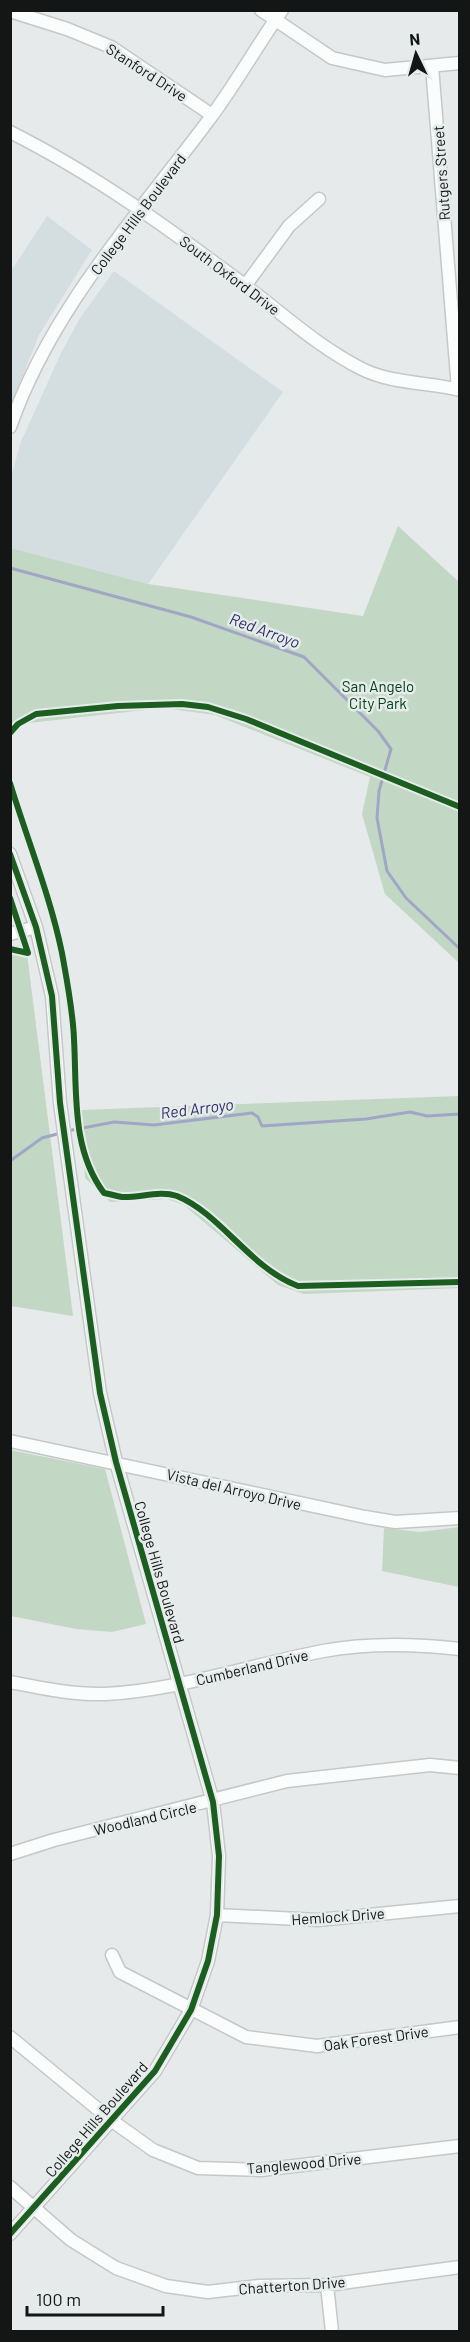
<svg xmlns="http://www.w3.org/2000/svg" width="470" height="2342" viewBox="0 0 470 2342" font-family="Barlow,sans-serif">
  <rect width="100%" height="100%" fill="#e7eaeb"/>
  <path fill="#d4dddf" d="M47,216l45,34 -53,85 -28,70v-134z
    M114,271l169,121 -135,192 -137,-36v-70l9,-34 41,-91 19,-35z"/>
  <path fill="#c2d7c4" d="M398,526l61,56v381l-74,-69 -23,-80 8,-37 -155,-62 -52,-7 -134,15 -18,5v-180l137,36 215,32z
    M23,945l4,9 46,362 -62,-10 -1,-360z
    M459,1096v192l-155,6 -26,-9 -94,-80 -17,-6 -57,3 -25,-24 -4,-68z
    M10,1450l95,19 41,155 -34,8 -36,-3 -65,-13z
    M459,1527v60l-77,-16 2,-43 36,4z"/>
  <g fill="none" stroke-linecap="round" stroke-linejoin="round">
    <path stroke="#a2a6c5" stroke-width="3" d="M10,568l181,49 113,40 74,74 13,18 -12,42 -2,27 10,53 19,27 54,51
      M67,1131l47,-9 40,3 98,-12 6,4 4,9 104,-7 44,-7 17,4 33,-2
      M10,1161l32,-23 19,-5"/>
    <g stroke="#c5c7c8" stroke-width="15">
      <path id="minor" d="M261,10l71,48 53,12 75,-7
        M10,11l57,18 44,18 101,68
        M432,66l26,323
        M10,132c84,42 158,96 233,152 39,29 75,63 119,85 30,15 66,13 98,21
        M245,286l44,-60 30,-27
        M10,427c41,-118 128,-212 201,-310 25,-34 46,-71 71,-107
        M10,854l26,73 16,69 8,107 40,290 16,69 97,340 6,54 -2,59 -9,46 -17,49 -36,61 -145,163
        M10,934l26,-7
        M10,1441l355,76 30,5 65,-4
        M10,1682c31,6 63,13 95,12 74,-4 146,-29 218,-43 44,-8 93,-7 137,-2
        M10,1854l44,-14 233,-59 143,-16 30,3
        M217,1915l101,5 142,-14
        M112,1955l8,17 126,65 71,9 143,-19
        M10,2037l101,83 42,30 45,18 63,2 199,-24
        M10,2187l61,53 45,28 50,18 42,6 51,-6 68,-1 133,-18
        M327,2285l5,47"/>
    </g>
    <use href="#minor" stroke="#fbfcfc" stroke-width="12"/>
    <g stroke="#e6ebec" stroke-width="10">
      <path id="cycleway" d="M10,733l8,-9 18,-10 82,-8 64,-2 26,3 38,12 214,88
        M10,783c17,56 40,112 52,170 5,28 11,58 12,86 3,53 -3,110 30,154 6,1 12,3 18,4 18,1 37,-7 55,-1 44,18 73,72 121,90l162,-4
        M10,854l26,73 16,69 8,107 40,290 16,69 97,340 6,54 -2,59 -9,46 -17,49 -36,61 -145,163
        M10,898l18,55 -18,-4"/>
    </g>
    <use href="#cycleway" stroke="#1b5e20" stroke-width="6"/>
  </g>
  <g text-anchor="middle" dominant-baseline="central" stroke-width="5" stroke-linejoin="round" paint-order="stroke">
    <g font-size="15" fill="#141616" stroke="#e6ebec">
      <text transform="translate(147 72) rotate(33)">Stanford Drive</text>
      <text transform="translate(441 173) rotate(-94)">Rutgers Street</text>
      <text transform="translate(138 214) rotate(-53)">College Hills Boulevard</text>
      <text transform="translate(230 275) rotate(37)">South Oxford Drive</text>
      <text transform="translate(234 1489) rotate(13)">Vista del Arroyo Drive</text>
      <text transform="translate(160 1572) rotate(74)">College Hills Boulevard</text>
      <text transform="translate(252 1667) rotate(-13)">Cumberland Drive</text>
      <text transform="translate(145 1818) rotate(-13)">Woodland Circle</text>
      <text transform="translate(338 1916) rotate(-4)">Hemlock Drive</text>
      <text transform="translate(376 2038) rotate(-8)">Oak Forest Drive</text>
      <text transform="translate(96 2119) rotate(-49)">College Hills Boulevard</text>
      <text transform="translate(304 2163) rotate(-5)">Tanglewood Drive</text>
      <text transform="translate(292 2285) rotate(-4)">Chatterton Drive</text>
    </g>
    <g font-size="15" fill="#024012" stroke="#e6ebec">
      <text x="378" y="686">San Angelo<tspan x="378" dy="17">City Park</tspan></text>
    </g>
    <g font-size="16" font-style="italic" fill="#2c2e66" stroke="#e6ebec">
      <text transform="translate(265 630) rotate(20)">Red Arroyo</text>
      <text transform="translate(197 1108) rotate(-7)">Red Arroyo</text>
    </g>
  </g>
  <rect width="470" height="2342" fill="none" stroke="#141616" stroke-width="24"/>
  <g transform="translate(416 54) rotate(355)" stroke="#e6ebec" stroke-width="4.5" paint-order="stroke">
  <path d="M0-4.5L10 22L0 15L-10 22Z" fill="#141616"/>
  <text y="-9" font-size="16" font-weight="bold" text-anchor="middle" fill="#141616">N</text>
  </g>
  <path d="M27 2306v9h136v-9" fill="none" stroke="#141616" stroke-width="3"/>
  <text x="36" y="2306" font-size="18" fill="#141616" stroke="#e6ebec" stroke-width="4.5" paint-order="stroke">100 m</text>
</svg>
